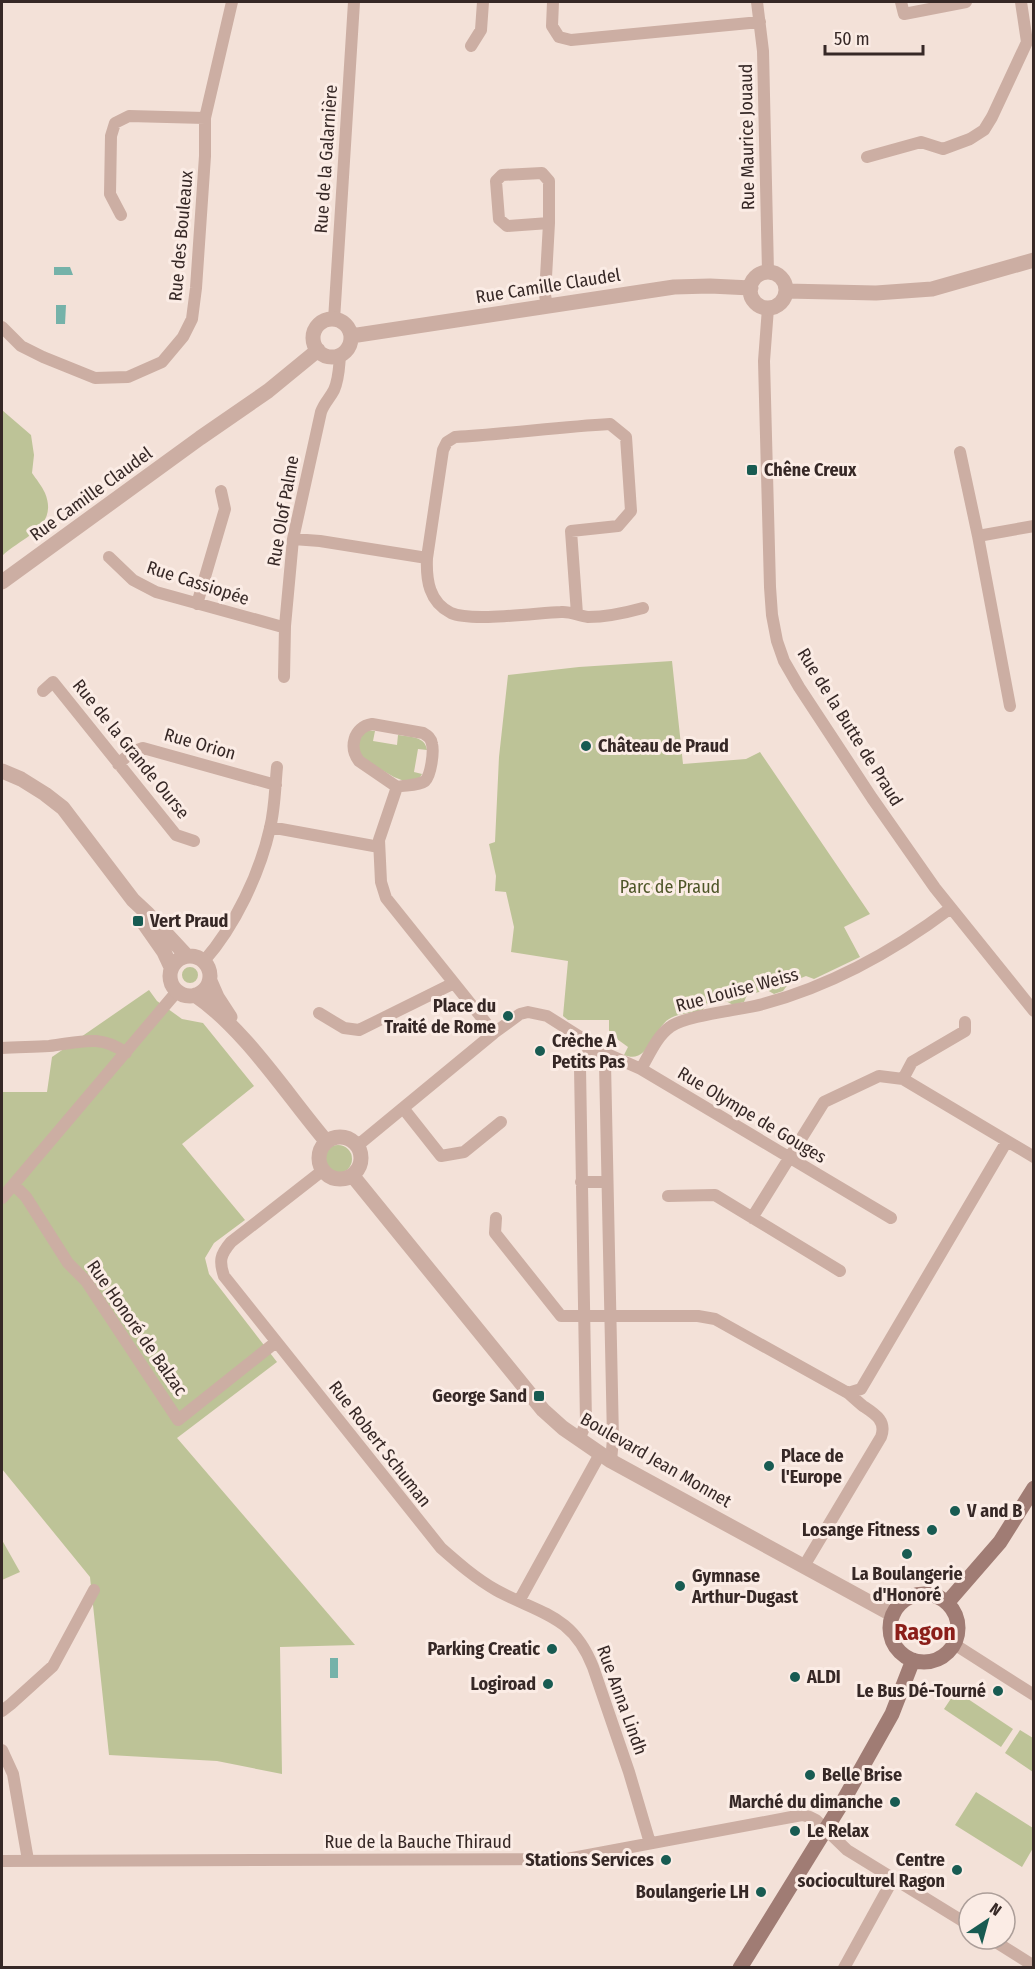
<svg xmlns="http://www.w3.org/2000/svg" width="1035" height="1969" viewBox="0 0 1035 1969" font-family="'Fira Sans Condensed',sans-serif">
  <rect width="100%" height="100%" fill="#f3e1d8"/>
  <path fill="#bdc397" d="M2,410l29,25 3,20 -2,18c4,6 10,13 13,20 14,34 -23,44 -43,63z
    M672,661l11,103 63,-5 14,-7 110,162 -26,13 16,30 -46,22 -8,-3 -17,7 -6,8 -9,3 -7,-4 -20,5 -3,7 -11,3 -7,-4 -19,3 -5,7c-10,2 -23,2 -33,8 -16,10 -20,46 -45,36l4,-8 -11,-8 -6,7 -2,-1v-25h-41l-5,-4 5,-55 -57,-9 3,-25 -8,-35 -11,-1 1,-15 -7,-32 6,-2 4,-85 9,-82 71,-8z
    M366,730l9,1 -2,10 24,4 1,-10c12,2 27,1 29,15l-9,-1 -4,23 8,2 -3,5 -15,2 -10,-4 -30,-17 -6,-9 1,-12z
    M182 975a8 8 0 1 1 16 0a8 8 0 1 1-16 0Z
    M149,990l8,11 25,18 21,4 51,63 -72,58 63,76 -31,23 -9,15 4,16 68,88 -100,76 178,207 -75,2 2,127 -65,-13 -108,-6 -19,-178 -88,-108v-377h45l5,-35z
    M324 1159a14 14 0 1 1 28 0a14 14 0 1 1-28 0Z
    M2,1540l18,32 -18,8z
    M956,1691l57,38 -12,18 -57,-38z
    M1020,1730l13,8v34l-28,-19z
    M976,1792l57,36v20l-11,19 -67,-42z"/>
  <path fill="#75b2a9" d="M54,267h16l3,8h-19z
    M56,305h10l-1,19h-9z
    M330,1658h8v20h-8z"/>
  <g fill="none" stroke-linecap="round" stroke-linejoin="round">
    <path stroke="#ccaea3" stroke-width="12" d="M553,2l-1,24 7,11 12,3 189,-18
      M757,2l6,49 5,221
      M901,2l3,12 62,-12
      M471,46l10,-16 2,-28
      M867,157l54,-15 22,7 27,-10 14,-9 8,-13 35,-75 -6,-40
      M121,215l-11,-21 1,-58 4,-13 14,-7 76,2
      M547,306l-2,-11 4,-72v-42l-7,-8 -40,2 -6,6 3,38 8,7 42,-3
      M768,308l-4,53 6,226 2,28 5,26 7,20 15,26 73,111 63,90 99,123
      M334,320l20,-318
      M2,327l19,19 22,11 52,21 33,-1 34,-15 21,-25 9,-18 4,-31 9,-132v-38l27,-116
      M960,452l18,84 56,-10
      M978,536l32,170
      M293,539l27,2 107,17c-1,22 2,44 24,55 20,9 85,0 110,-1 9,-1 18,4 27,5 19,0 37,-4 55,-9
      M109,557l24,23 23,12 123,34h6
      M427,558l16,-108 4,-8 8,-5c52,-3 103,-10 155,-13l16,13 5,74 -13,15 -47,5 6,83
      M197,604l28,-95 -4,-18
      M284,677l1,-51 8,-87 28,-127c3,-9 9,-14 13,-22 5,-11 5,-23 6,-34
      M43,691l10,-9 123,153 18,6
      M118,764l14,-12 11,-4 133,37
      M397,787l-38,-26c-10,-13 -6,-34 13,-37l51,9c5,3 8,5 9,11 2,8 -1,31 -7,37 -7,5 -20,4 -28,6l-18,53 2,42 5,16 108,135
      M270,827l109,20
      M204,961c31,-35 56,-88 66,-133 5,-20 5,-41 7,-61
      M319,1013l25,15 15,2 95,-47
      M2,1048c15,-1 31,-1 47,-2 29,-3 50,-13 77,7
      M594,1049l11,14 8,376 -2,22
      M641,1069c8,-14 16,-33 29,-42 16,-12 71,-17 93,-23 68,-18 132,-54 188,-96
      M903,1079l9,-17 53,-31v-9
      M403,1108l38,48 23,-4 37,-30
      M356,1144l7,-3 131,-108 26,-19 8,-2 19,4 60,38 34,15 250,149
      M322,1171l-91,71c-11,13 -12,19 -7,34l217,272c17,15 34,30 55,42 44,24 76,24 97,77l36,105 21,71
      M581,1182h26
      M14,1185l12,12 42,66 18,18 92,139 98,-78
      M668,1196l47,-1 125,76
      M2,1198l172,-203v-6
      M496,1218l-1,15 66,83h137l17,3 133,74c5,4 10,9 15,13 12,8 24,15 18,31l-77,129
      M752,1218l72,-116 55,-26 24,3 131,78
      M848,1393l13,-4 146,-248
      M579,1440l7,-17 -6,-356 12,-22
      M519,1601l81,-147
      M954,1644l80,51
      M2,1711l9,-7 42,-38 41,-76
      M2,1750l11,24 15,86
      M2,1861l565,-2 235,-44 8,2 6,3 31,30 122,75
      M991,1939l43,27
      M844,1968l49,-89"/>
    <path stroke="#ccaea3" stroke-width="15" d="M750 290a18 18 0 1 1 36 0a18 18 0 1 1-36 0Z
      M786,291l90,2 56,-4 102,-29
      M313 338a19 19 0 1 1 38 0a19 19 0 1 1-38 0Z
      M351,336l323,-49 36,-1 41,2
      M2,582l198,-144 68,-47 50,-41
      M2,771l19,8 24,15 18,14 70,92 15,14 38,41
      M143,922l21,30 7,15
      M170 976a20 20 0 1 1 40 0a20 20 0 1 1-40 0Z
      M210,981l7,16 13,20
      M195,995c50,34 92,100 131,146
      M319 1158a21 21 0 1 1 42 0a21 21 0 1 1-42 0Z
      M352,1175l191,235 20,18 48,33 282,154"/>
    <path stroke="#a07c74" stroke-width="15" d="M890 1628a34 34 0 1 1 68 0a34 34 0 1 1-68 0Z
      M947,1603l53,-61 34,-54
      M740,1968l102,-165 50,-89 21,-54"/>
  </g>
  <g fill="#185b52" stroke="#fbece5" stroke-width="2">
    <rect x="746" y="464" width="12" height="12" rx="3"/>
    <circle cx="586" cy="746" r="6"/>
    <rect x="132" y="915" width="12" height="12" rx="3"/>
    <circle cx="508" cy="1016" r="6"/>
    <circle cx="540" cy="1051" r="6"/>
    <rect x="533" y="1390" width="12" height="12" rx="3"/>
    <circle cx="769" cy="1466" r="6"/>
    <circle cx="955" cy="1511" r="6"/>
    <circle cx="932" cy="1530" r="6"/>
    <circle cx="907" cy="1554" r="6"/>
    <circle cx="680" cy="1586" r="6"/>
    <circle cx="552" cy="1649" r="6"/>
    <circle cx="795" cy="1677" r="6"/>
    <circle cx="548" cy="1684" r="6"/>
    <circle cx="998" cy="1691" r="6"/>
    <circle cx="810" cy="1775" r="6"/>
    <circle cx="895" cy="1802" r="6"/>
    <circle cx="795" cy="1831" r="6"/>
    <circle cx="666" cy="1860" r="6"/>
    <circle cx="957" cy="1870" r="6"/>
    <circle cx="761" cy="1892" r="6"/>
  </g>
  <g text-anchor="middle" dominant-baseline="central" stroke-width="6" stroke-linejoin="round" paint-order="stroke">
    <g font-size="18" fill="#362826" stroke="#fbece5">
      <text transform="translate(747 137) rotate(-91)">Rue Maurice Jouaud</text>
      <text transform="translate(326 159) rotate(-86)">Rue de la Galarnière</text>
      <text transform="translate(181 236) rotate(-85)">Rue des Bouleaux</text>
      <text transform="translate(548 286) rotate(-9)">Rue Camille Claudel</text>
      <text transform="translate(91 494) rotate(-36)">Rue Camille Claudel</text>
      <text transform="translate(283 511) rotate(-80)">Rue Olof Palme</text>
      <text transform="translate(198 583) rotate(18)">Rue Cassiopée</text>
      <text transform="translate(850 727) rotate(58)">Rue de la Butte de Praud</text>
      <text transform="translate(200 744) rotate(16)">Rue Orion</text>
      <text transform="translate(131 749) rotate(51)">Rue de la Grande Ourse</text>
      <text transform="translate(737 990) rotate(-15)">Rue Louise Weiss</text>
      <text transform="translate(752 1115) rotate(31)">Rue Olympe de Gouges</text>
      <text transform="translate(137 1328) rotate(55)">Rue Honoré de Balzac</text>
      <text transform="translate(380 1444) rotate(52)">Rue Robert Schuman</text>
      <text transform="translate(656 1460) rotate(30)">Boulevard Jean Monnet</text>
      <text transform="translate(622 1700) rotate(70)">Rue Anna Lindh</text>
      <text x="418" y="1842">Rue de la Bauche Thiraud</text>
    </g>
    <g font-size="18" font-weight="bold" fill="#362826" stroke="#fbece5" text-anchor="start">
      <text x="764" y="470">Chêne Creux</text>
      <text x="598" y="746">Château de Praud</text>
      <text x="150" y="921">Vert Praud</text>
      <text x="496" y="1006" text-anchor="end">Place du<tspan x="496" dy="21">Traité de Rome</tspan></text>
      <text x="552" y="1041">Crèche A<tspan x="552" dy="21">Petits Pas</tspan></text>
      <text x="527" y="1396" text-anchor="end">George Sand</text>
      <text x="781" y="1456">Place de<tspan x="781" dy="21">l'Europe</tspan></text>
      <text x="967" y="1511">V and B</text>
      <text x="920" y="1530" text-anchor="end">Losange Fitness</text>
      <text x="907" y="1574" text-anchor="middle">La Boulangerie<tspan x="907" dy="21">d'Honoré</tspan></text>
      <text x="692" y="1576">Gymnase<tspan x="692" dy="21">Arthur-Dugast</tspan></text>
      <text x="540" y="1649" text-anchor="end">Parking Creatic</text>
      <text x="807" y="1677">ALDI</text>
      <text x="536" y="1684" text-anchor="end">Logiroad</text>
      <text x="986" y="1691" text-anchor="end">Le Bus Dé-Tourné</text>
      <text x="822" y="1775">Belle Brise</text>
      <text x="883" y="1802" text-anchor="end">Marché du dimanche</text>
      <text x="807" y="1831">Le Relax</text>
      <text x="654" y="1860" text-anchor="end">Stations Services</text>
      <text x="945" y="1860" text-anchor="end">Centre<tspan x="945" dy="21">socioculturel Ragon</tspan></text>
      <text x="749" y="1892" text-anchor="end">Boulangerie LH</text>
    </g>
    <g font-size="18" fill="#4e5628" stroke="#fbece5">
      <text x="670" y="887">Parc de Praud</text>
    </g>
    <g font-size="24" font-weight="bold" fill="#8b1e19" stroke="#fbece5">
      <text x="925" y="1632">Ragon</text>
    </g>
  </g>
  <rect width="1035" height="1969" fill="none" stroke="#362826" stroke-width="6"/>
  <g transform="translate(987 1921) rotate(36)"><circle r="28" fill="#fbece5" stroke="#ac9e99" stroke-width="1.5"/>
  <path d="M0-4.5L10 22L0 15L-10 22Z" fill="#185b52"/>
  <text y="-9" font-size="16" font-weight="bold" text-anchor="middle" fill="#362826">N</text>
  </g>
  <path d="M825 45v9h98v-9" fill="none" stroke="#362826" stroke-width="3"/>
  <text x="834" y="45" font-size="18" fill="#362826" stroke="#fbece5" stroke-width="4.5" paint-order="stroke">50 m</text>
</svg>
